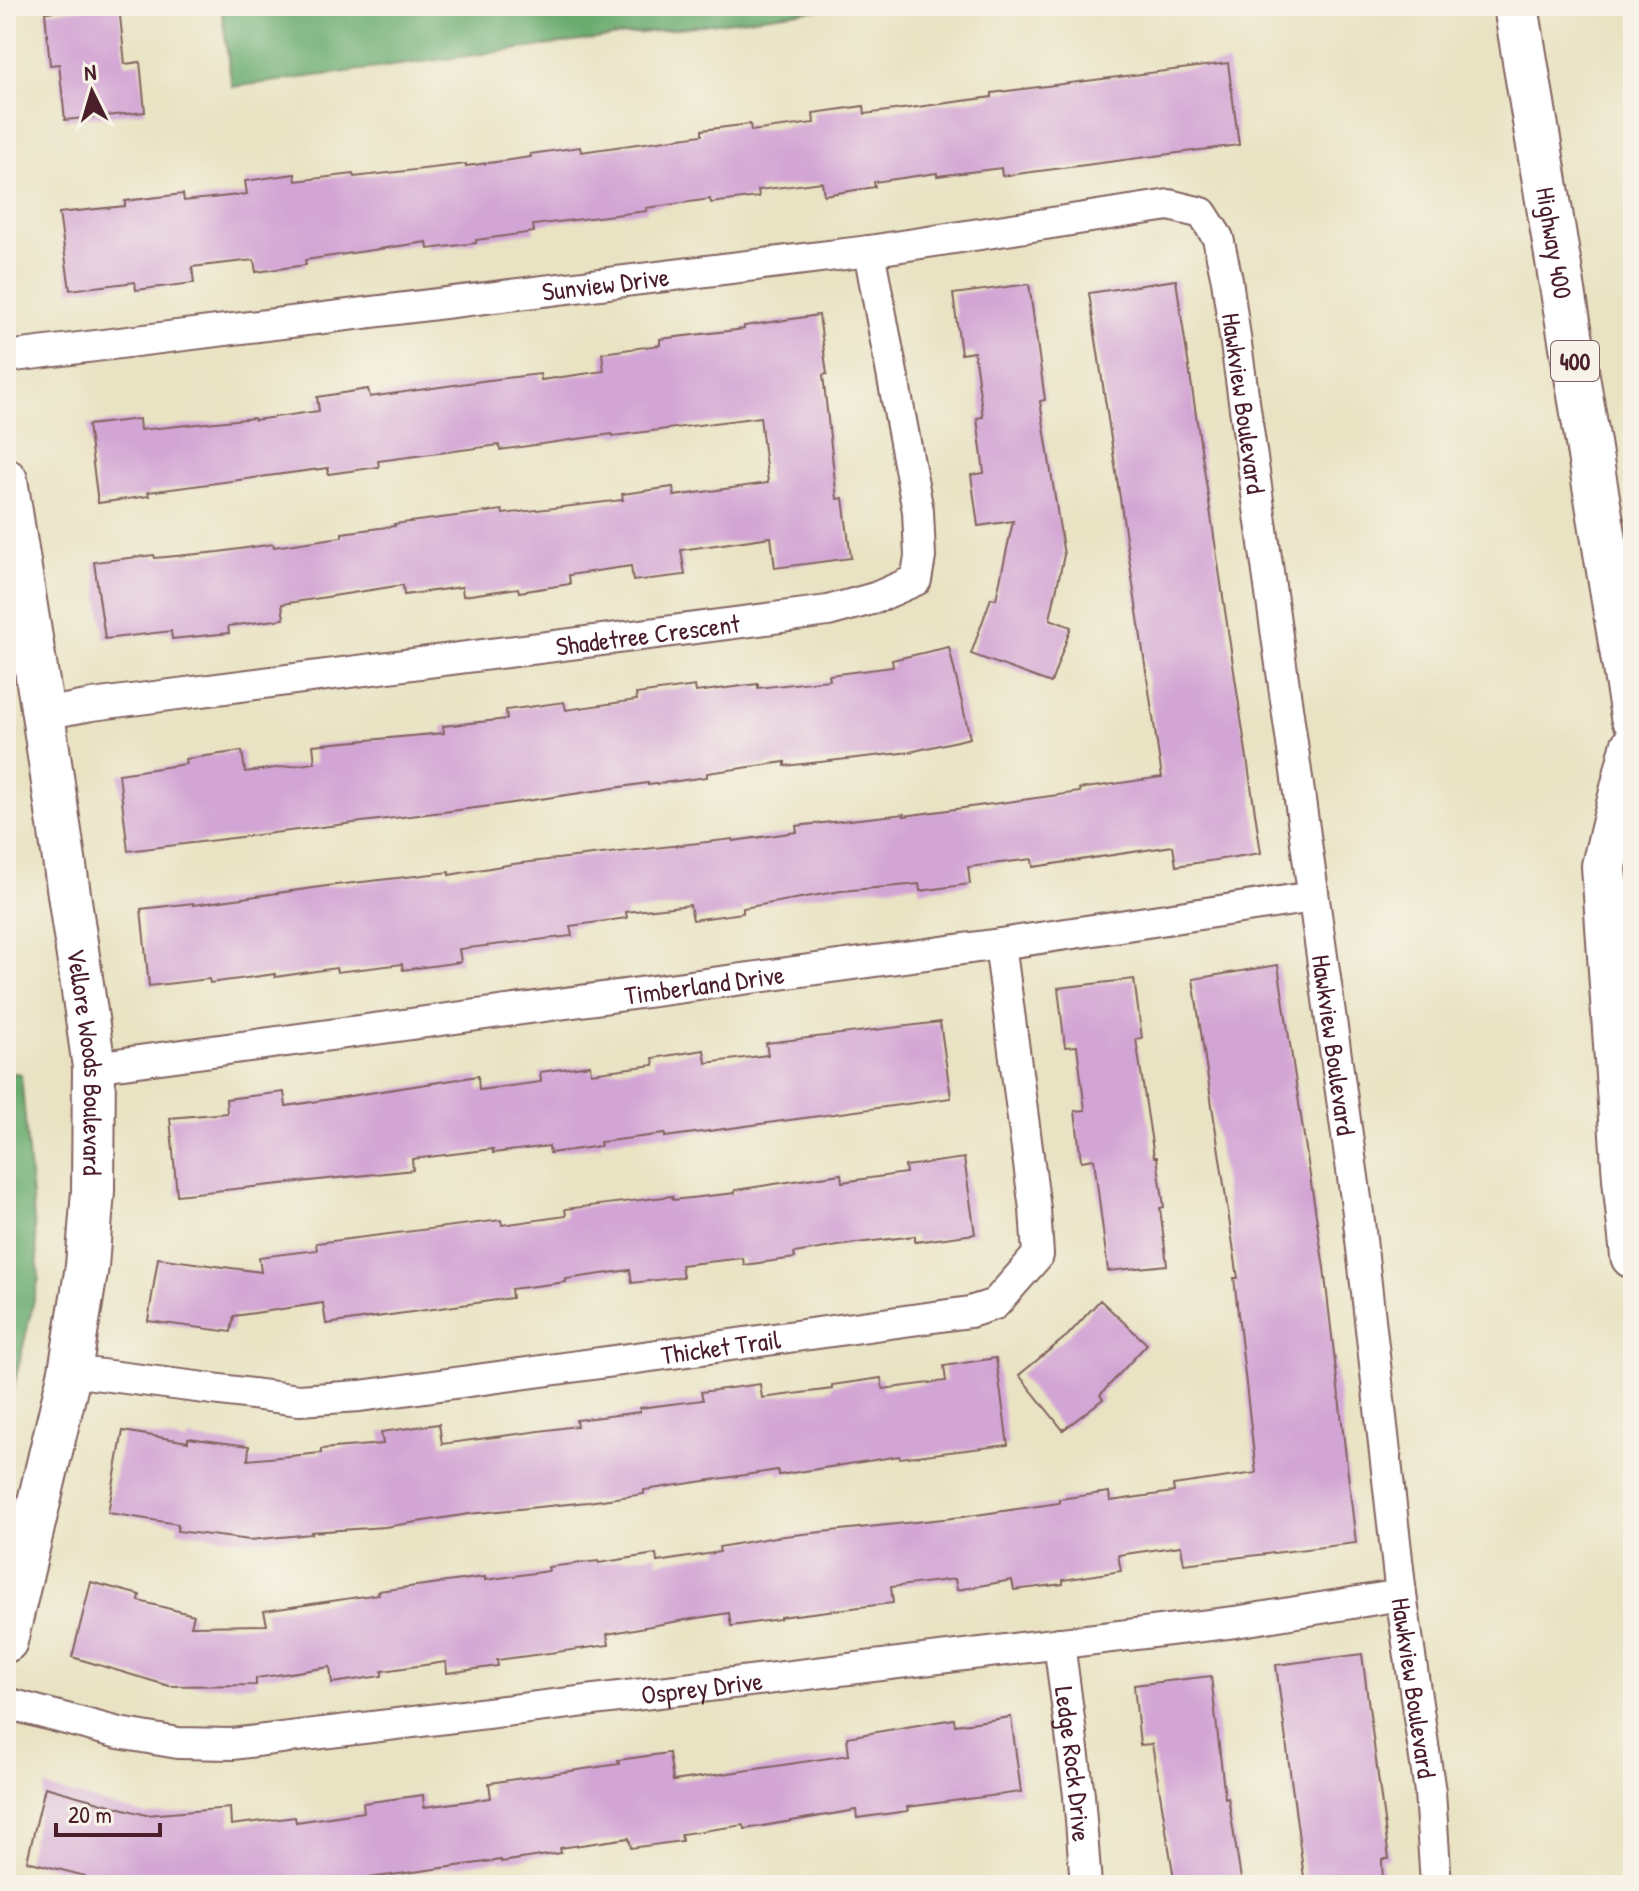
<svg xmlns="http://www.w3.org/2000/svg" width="1639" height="1891" viewBox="0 0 1639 1891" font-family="'Patrick Hand',sans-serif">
  <rect width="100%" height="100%" fill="#f7f3e8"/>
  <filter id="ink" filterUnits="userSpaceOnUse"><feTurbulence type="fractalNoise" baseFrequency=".0125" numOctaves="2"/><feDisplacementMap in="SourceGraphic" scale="16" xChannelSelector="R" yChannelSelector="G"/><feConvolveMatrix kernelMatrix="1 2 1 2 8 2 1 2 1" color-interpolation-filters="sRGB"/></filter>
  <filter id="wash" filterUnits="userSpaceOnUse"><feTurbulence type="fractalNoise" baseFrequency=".006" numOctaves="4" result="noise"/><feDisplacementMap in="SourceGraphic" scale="32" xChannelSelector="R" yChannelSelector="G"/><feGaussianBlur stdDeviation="1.8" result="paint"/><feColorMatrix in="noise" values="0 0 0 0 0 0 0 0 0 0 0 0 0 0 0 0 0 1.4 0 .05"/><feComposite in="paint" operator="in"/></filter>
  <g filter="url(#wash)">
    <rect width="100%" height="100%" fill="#e9e3c3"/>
    <path fill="#6bac70" stroke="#5a664e" stroke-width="2" d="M221,6h625l-614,81z
      M6,1072l15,2 18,204 -33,142z"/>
    <g id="blocks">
      <path fill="#d3a5d4" d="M119,6l6,58 15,-2 5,50 -80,8 -6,-56 -9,1 -5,-53z
        M1228,63l11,82 -237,31 -1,-8 -64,8v-3l-63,9 1,5 -51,8 -2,-13 -64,8 1,7 -48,6 -1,-4 -64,9 1,3 -114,14 1,7 -58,8v3l-48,6 -1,-7 -122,18 1,5 -50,7 -2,-12 -62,7 2,16 -58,7 -1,-8 -65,8 -11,-77 66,-7v-5l58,-7 1,7 63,-7 -2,-13 50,-7 1,7 57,-7 1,3 112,-13v2l65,-9 -1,-3 50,-7 1,5 121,-17v-5l48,-6 1,7 63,-8 -1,-10 51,-7 1,8 127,-17v-4z
        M1176,280l85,573 -85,13 -3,-20 -140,21 -1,-8 -64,8 2,17 -50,7 -1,-7 -78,7 -98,17v5l-50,7 -3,-15 -64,7 1,6 -57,8 2,10 -113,13 2,13 -58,8 -1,-6 -65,8 -1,-4 -61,9v-3l-65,9 -1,-4 -60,7 -8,-77 52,-6v2l134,-19 122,-14v3l64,-11 220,-25v2l64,-9 -1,-6 108,-12v2l176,-24 -1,-3 83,-12 -73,-484z
        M1029,284l16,116 -5,1 24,154 -14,64 21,8 -20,56 -80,-29 20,-56 5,1 17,-78 -35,5 -7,-51 13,-2 -7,-55 6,-1 -9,-65 -13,2 -8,-60z
        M819,315l8,59 -4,1 14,124 6,-1 8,60 -76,10 -4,-31 -90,13 4,25 -52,6 -2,-15 -62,9 1,9 -51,8 -1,-4 -55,8 -1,-9 -58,8 -1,-10 -121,19 2,15 -56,7 1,7 -57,6 -1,-8 -66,8 -11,-77 60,-7 1,3 64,-6 54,-8 1,3 68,-10v-4l53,-7 -1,-2 108,-14 1,4 120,-14 -1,-6 51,-7 1,9 94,-13 -8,-66 -147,19 -1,-2 -112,16 -1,-5 -121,16 1,6 -51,7v-6l-180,24 1,4 -51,7 -10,-78 51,-6 1,11 114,-12 1,2 64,-9 -2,-14 51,-8 2,8 119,-17 51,-6 1,6 63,-9 -2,-18 58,-8v-6l84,-10v-3z
        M949,647l21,91 -60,14 -125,14v-4l-78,11v4l-59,8v-2l-149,22 -371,46 -9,-77 67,-10 -1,-5 57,-8 3,21 70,-9 -2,-18 131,-12 -1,-7 64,-7 -1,-9 58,-8 2,8 71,-10 -1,-6 59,-8 1,6 62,-8v4l72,-8 -1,-5 64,-8 -1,-7z
        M1278,965l46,303 32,275 -172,21 -3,-18 -63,9 3,16 -58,9v4l-49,6 -2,-10 -55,10 -2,-11 -64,8 2,16 -113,14v2l-49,7 -2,-13 -62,10 -60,11 2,11 -112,15 1,6 -51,7 -1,-11 -64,9v5l-50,7 -2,-16 -74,11v7l-87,1 -97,-29 19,-75 49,13 -1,6 55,14 -3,11 76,-1 -3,-14 115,-17 -1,-3 107,-14v3l64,-9 -1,-4 50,-6 1,2 57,-9 1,8 63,-10 -1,-5 56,-10 187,-20 97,-14v-4l50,-7 1,9 64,-9 -1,-7 83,-12 -22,-195h4l-45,-299z
        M1134,979l8,59 -6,1 18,118h3l7,50 -4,1 7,57 -59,6 -14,-112 -13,2 -6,-50 10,-1 -8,-64 -12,1 -7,-59z
        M940,1022l11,76 -286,39v-3l-65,8 1,4 -51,7 -1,-7 -56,7v-4l-81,10 1,11 -236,25 -7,-77 57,-5 -1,-14 58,-7 2,14 192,-30 1,14 62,-8 -1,-10 50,-7 1,8 63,-8 -1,-7 51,-8 2,13 62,-8 -2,-12z
        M964,1158l11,76 -60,8v-6l-58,7 -63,10 1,5 -51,7 -1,-7 -62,7 2,12 -51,6 -2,-13 -64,9v3l-55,7 1,9 -186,26 -3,-21 -89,13 -3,16 -83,-11 10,-63 103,14 -2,-15 58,-7 -1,-7 185,-23 1,5 64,-9 -1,-7 107,-13 1,4 62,-7v-3l106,-16 1,8 64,-9 -1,-7z
        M1100,1300l47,44 -47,51 3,4 -40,31 -44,-55 49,-40z
        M996,1358l12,87 -108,13 -1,-2 -120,19 -1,-5 -134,20v4l-56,8 -119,12 -84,13 -74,5 1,2 -62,6 -73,-9 1,-7 -70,-11 15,-82 65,11v-4l61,8 -1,14 73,-7v-4l62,-5 -2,-12 58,-8 3,20 135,-18 -1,-6 64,-8v-4l63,-8 -2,-8 59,-8 2,14 70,-9v-4l49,-7 2,11 63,-8 -2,-15z
        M1362,1654l27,205h-7l1,26h-78l-29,-220z
        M1211,1676l14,122 3,-1 14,88h-67l-23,-141 -12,1 -6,-60z
        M1011,1717l10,75 -114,15 1,4 -51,7 -1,-8 -111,19 -1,-4 -63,9 1,7 -51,7 -2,-10 -69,10 1,5 -60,9v-2l-182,25h-213l-22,-5 1,-4 -58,-15 18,-74 101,28 84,-7 1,17 64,-8 1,5 68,-10 -1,-9 60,-8 1,12 67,-9 -2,-15 130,-19 -1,-4 51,-7 4,28 63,-9 113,-17 -2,-18 107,-18 1,6z"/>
    </g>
  </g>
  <g filter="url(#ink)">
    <use href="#blocks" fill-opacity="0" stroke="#826460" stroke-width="2"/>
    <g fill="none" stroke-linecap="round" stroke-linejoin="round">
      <g stroke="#826460" stroke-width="34">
        <g id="street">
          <path id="s1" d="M6,357l863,-106 300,-46 33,8 16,25 9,42 131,933 43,382 29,197 6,93"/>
          <path id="s2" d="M43,714l49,-9 736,-94 47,-13 41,-18 4,-23 -2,-46 -49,-260"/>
          <path id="s3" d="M94,1067l906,-123 313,-47"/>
          <path id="s4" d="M70,1371l229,29 61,-4 610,-84 25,-8 43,-49 -3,-46 -35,-265"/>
          <path id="s5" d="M1059,1643l20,152 7,90"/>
          <path id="s6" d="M6,1703l113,30 59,10 54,1 1003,-122 166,-27"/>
        </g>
      </g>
      <g stroke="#826460" stroke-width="46">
        <g id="secondary">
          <path id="s7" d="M6,480l37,234 51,353 -1,124 -6,75 -17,105 -64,270"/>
        </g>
      </g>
      <g stroke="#826460" stroke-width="48">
        <g id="highway">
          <path id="s8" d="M1516,6l117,710"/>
          <path d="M1633,747l-29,119 21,313 8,77"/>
        </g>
      </g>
      <use href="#street" stroke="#fff" stroke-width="30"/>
      <use href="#secondary" stroke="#fff" stroke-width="42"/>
      <use href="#highway" stroke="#fff" stroke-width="44"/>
    </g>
  </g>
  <g text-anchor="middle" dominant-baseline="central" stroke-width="6" stroke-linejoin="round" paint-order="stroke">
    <rect fill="#f7f3e8" stroke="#7e5f64" stroke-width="2" x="1551" y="341" width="48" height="40" rx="6"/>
    <g font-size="24" font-weight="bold" fill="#4a1f2b">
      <text x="1575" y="361">400</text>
    </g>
    <g font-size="26" fill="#4a1f2b" stroke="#f7f3e8">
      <text stroke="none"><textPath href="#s8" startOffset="240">Highway 400</textPath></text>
      <text stroke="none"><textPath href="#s1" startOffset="604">Sunview Drive</textPath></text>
      <text stroke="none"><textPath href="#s1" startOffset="1404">Hawkview Boulevard</textPath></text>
      <text stroke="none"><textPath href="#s2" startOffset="610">Shadetree Crescent</textPath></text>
      <text stroke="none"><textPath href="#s3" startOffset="616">Timberland Drive</textPath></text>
      <text stroke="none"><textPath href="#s1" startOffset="2052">Hawkview Boulevard</textPath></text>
      <text stroke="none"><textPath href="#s7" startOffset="588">Vellore Woods Boulevard</textPath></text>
      <text stroke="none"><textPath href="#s4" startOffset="656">Thicket Trail</textPath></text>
      <text stroke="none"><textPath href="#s6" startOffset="704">Osprey Drive</textPath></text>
      <text stroke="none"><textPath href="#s1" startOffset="2700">Hawkview Boulevard</textPath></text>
      <text stroke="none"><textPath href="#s5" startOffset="122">Ledge Rock Drive</textPath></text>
    </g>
  </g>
  <rect width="1639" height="1891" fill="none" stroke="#f7f3e8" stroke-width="32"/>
  <g transform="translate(92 92) rotate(355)" stroke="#f7f3e8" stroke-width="6" paint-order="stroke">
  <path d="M0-6L14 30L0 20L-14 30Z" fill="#4a1f2b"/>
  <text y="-12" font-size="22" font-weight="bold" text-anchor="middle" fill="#4a1f2b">N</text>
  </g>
  <path d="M56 1823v12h104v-12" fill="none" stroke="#4a1f2b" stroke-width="4"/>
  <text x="68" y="1823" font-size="24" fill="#4a1f2b" stroke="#f7f3e8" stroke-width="6" paint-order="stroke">20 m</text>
</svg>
